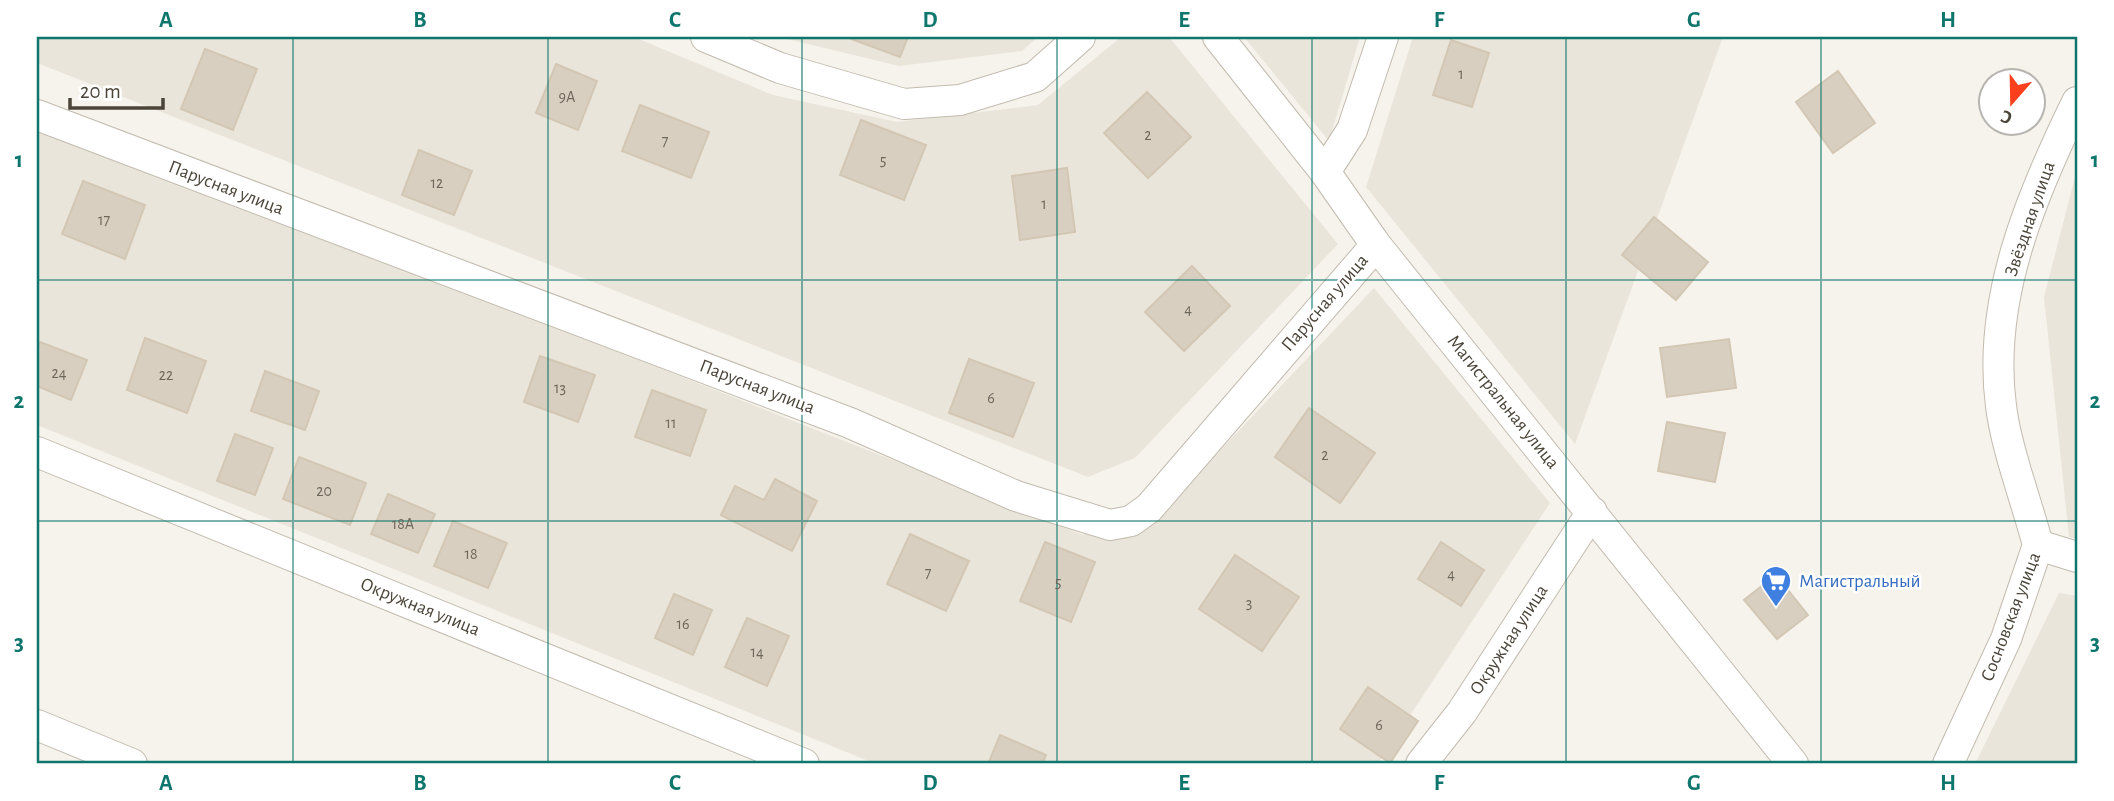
<svg xmlns="http://www.w3.org/2000/svg" width="2114" height="801" viewBox="0 0 2114 801" font-family="'Alegreya Sans',sans-serif">
  <rect width="100%" height="100%" fill="#f6f3ec"/>
  <path fill="#eae5da" d="M37,37h597l139,58 124,27 141,-17 83,-68h48l169,207 -203,214 -47,19 -1051,-414z
    M779,37h259l-16,14 -123,15z
    M1244,37h116l-31,104z
    M1413,37h310l-148,407 -209,-257z
    M37,123l1046,412 88,-33 203,-214 176,215 -172,261h-502l-839,-339z
    M2077,169v370l-8,-2 -25,-240z
    M2059,593l18,3v168h-102z"/>
  <path fill="#d8cfc1" stroke="#d3c7b4" stroke-width="2" d="M846,37h62l-8,20z
    M1451,40l38,13 -17,54 -39,-12z
    M205,49l52,20 -24,61 -52,-21z
    M556,64l41,17 -19,49 -42,-17z
    M1838,71l37,52 -42,30 -37,-51z
    M1147,92l44,45 -43,41 -44,-45z
    M640,105l69,27 -18,46 -69,-27z
    M861,120l65,25 -22,55 -64,-25z
    M419,150l53,21 -18,44 -52,-20z
    M1067,168l8,64 -55,8 -8,-64z
    M83,181l62,24 -20,54 -63,-25z
    M1654,217l54,45 -32,38 -54,-45z
    M1192,266l38,40 -46,45 -39,-39z
    M145,338l61,23 -19,52 -60,-23z
    M1729,339l7,49 -69,9 -7,-49z
    M40,342l47,18 -16,40 -34,-14v-36z
    M540,356l55,19 -17,47 -54,-20z
    M969,359l65,24 -21,54 -64,-24z
    M265,371l54,20 -14,39 -54,-19z
    M652,390l54,20 -16,46 -55,-19z
    M1309,408l66,45 -35,50 -65,-46z
    M1667,422l58,11 -10,49 -57,-11z
    M235,434l38,14 -18,47 -38,-14z
    M299,457l67,26 -16,42 -67,-26z
    M775,479l42,22 -25,50 -71,-36 14,-29 29,14z
    M388,494l47,20 -17,39 -47,-19z
    M453,521l54,22 -19,45 -54,-22z
    M910,534l59,27 -23,50 -59,-27z
    M1045,542l50,20 -24,60 -51,-21z
    M1441,542l43,28 -23,36 -43,-27z
    M1235,555l64,42 -37,54 -63,-42z
    M1776,575l32,40 -31,24 -33,-39z
    M674,594l38,16 -19,45 -38,-17z
    M747,618l42,18 -22,50 -42,-19z
    M1368,687l50,34 -28,42 -50,-34z
    M1000,735l46,20 -4,9h-54z"/>
  <g fill="none" stroke-linecap="round" stroke-linejoin="round">
    <g stroke="#c2bbae" stroke-width="32">
      <path id="minor" d="M706,37l74,31 124,36 56,-4 75,-23 45,-40
        M1218,37l107,135 51,73 417,519
        M37,115l813,308 166,73 94,29 21,-4 18,-13 227,-263
        M1325,172l27,-42 31,-93
        M37,452l767,312
        M2038,545c-11,-42 -32,-97 -37,-139 -14,-106 30,-210 76,-304
        M37,725l95,39
        M1421,764l41,-52 130,-200
        M1948,764l58,-125 32,-94 39,12"/>
    </g>
    <use href="#minor" stroke="#fff" stroke-width="30"/>
  </g>
  <path fill="none" stroke="#0f766e" stroke-width="2" stroke-opacity="0.55" d="M293,37v727M548,37v727M802,37v727M1057,37v727M1312,37v727M1566,37v727M1821,37v727M37,280h2040M37,521h2040"/>
  <defs>
    <g id="supermarket-pin" transform="scale(1.575)"><path d="M0 17L-7.5 6A9.5 9.5 0 1 1 7.5 6Z" fill="#3f7fe0" stroke="#fff"/><path d="M-6-5.5h2.5l.6 2H6L4.5 2H-2.5L-4.4-4H-6ZM-1.5 3.2a1.3 1.3 0 1 0 .1 0ZM3 3.2a1.3 1.3 0 1 0 .1 0Z" fill="#fff"/></g>
  </defs>
  <g fill-rule="evenodd">
    <use href="#supermarket-pin" x="1776" y="581"/>
  </g>
  <g text-anchor="middle" dominant-baseline="central" stroke-width="5" stroke-linejoin="round" paint-order="stroke">
    <g font-size="16" fill="#6e675b">
      <text x="1461" y="74">1</text>
      <text x="567" y="97">9А</text>
      <text x="1148" y="135">2</text>
      <text x="665" y="141">7</text>
      <text x="883" y="160">5</text>
      <text x="437" y="183">12</text>
      <text x="1044" y="204">1</text>
      <text x="104" y="220">17</text>
      <text x="1188" y="309">4</text>
      <text x="59" y="373">24</text>
      <text x="166" y="375">22</text>
      <text x="560" y="388">13</text>
      <text x="991" y="398">6</text>
      <text x="671" y="423">11</text>
      <text x="1325" y="455">2</text>
      <text x="324" y="491">20</text>
      <text x="403" y="524">18А</text>
      <text x="471" y="554">18</text>
      <text x="928" y="573">7</text>
      <text x="1451" y="574">4</text>
      <text x="1058" y="582">5</text>
      <text x="1249" y="603">3</text>
      <text x="683" y="624">16</text>
      <text x="757" y="652">14</text>
      <text x="1379" y="725">6</text>
    </g>
    <g font-size="19" fill="#4b4439" stroke="#fff">
      <text transform="translate(226 188) rotate(21)">Парусная улица</text>
      <text transform="translate(2030 219) rotate(-71)">Звёздная улица</text>
      <text transform="translate(1325 303) rotate(-49)">Парусная улица</text>
      <text transform="translate(757 387) rotate(21)">Парусная улица</text>
      <text transform="translate(1503 402) rotate(51)">Магистральная улица</text>
      <text transform="translate(420 607) rotate(22)">Окружная улица</text>
      <text transform="translate(2011 617) rotate(-69)">Сосновская улица</text>
      <text transform="translate(1509 640) rotate(-57)">Окружная улица</text>
    </g>
    <g font-size="19" fill="#366cbe" stroke="#fff" text-anchor="start">
      <text x="1799" y="581">Магистральный</text>
    </g>
  </g>
  <rect width="2114" height="801" fill="none" stroke="#ffffff" stroke-width="77"/>
  <g transform="translate(2012 102) rotate(200)"><circle r="33" fill="#ffffff" stroke="#b7b4b0" stroke-width="2"/>
  <path d="M0-5L12 26L0 18L-12 26Z" fill="#fc3f1d"/>
  <text y="-10" font-size="19" font-weight="bold" text-anchor="middle" fill="#4b4439">С</text>
  </g>
  <path d="M70 98v10h93v-10" fill="none" stroke="#4b4439" stroke-width="3.5"/>
  <text x="80" y="98" font-size="21" fill="#4b4439" stroke="#ffffff" stroke-width="5" paint-order="stroke">20 m</text>
  <rect x="38" y="38" width="2038" height="724" fill="none" stroke="#0f766e" stroke-width="2.5"/>
  <g font-size="23" text-anchor="middle" font-weight="bold" fill="#0f766e">
    <text x="166" y="27">A</text>
    <text x="420" y="27">B</text>
    <text x="675" y="27">C</text>
    <text x="930" y="27">D</text>
    <text x="1184" y="27">E</text>
    <text x="1439" y="27">F</text>
    <text x="1694" y="27">G</text>
    <text x="1948" y="27">H</text>
    <text x="19" y="167">1</text>
    <text x="2095" y="167">1</text>
    <text x="19" y="408">2</text>
    <text x="2095" y="408">2</text>
    <text x="19" y="650">3</text>
    <text x="2095" y="650">3</text>
    <text x="166" y="790">A</text>
    <text x="420" y="790">B</text>
    <text x="675" y="790">C</text>
    <text x="930" y="790">D</text>
    <text x="1184" y="790">E</text>
    <text x="1439" y="790">F</text>
    <text x="1694" y="790">G</text>
    <text x="1948" y="790">H</text>
  </g>
</svg>
